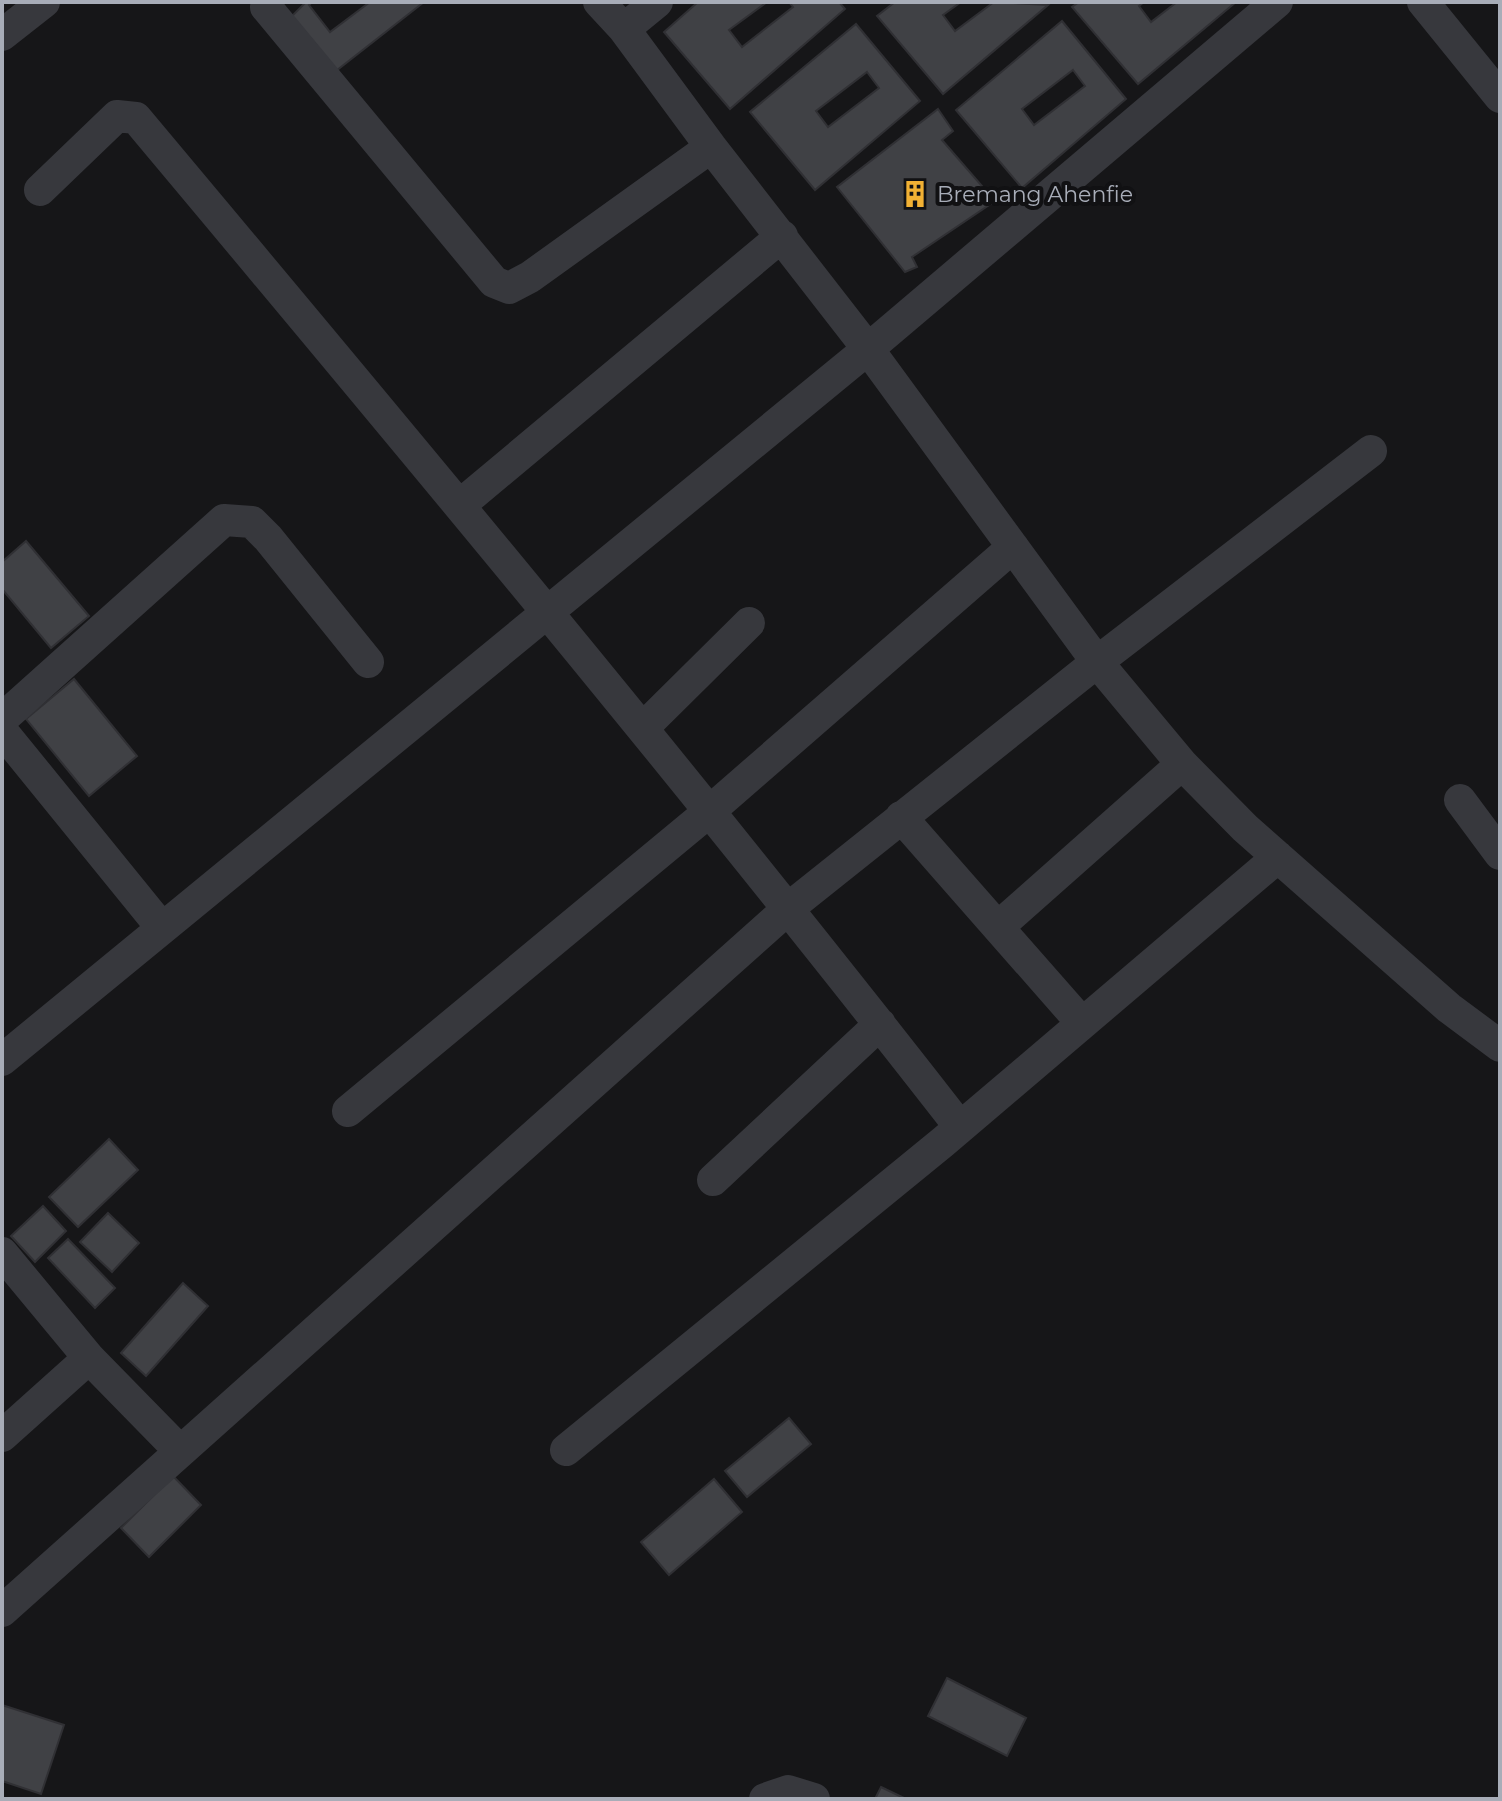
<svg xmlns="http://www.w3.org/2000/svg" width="1502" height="1801" viewBox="0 0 1502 1801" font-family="Montserrat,sans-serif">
  <rect width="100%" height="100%" fill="#161618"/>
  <path fill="#404145" stroke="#303034" stroke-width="2" fill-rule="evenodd" d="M306,2h6l-3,3 21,27 40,-30h54l-92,72 -43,-55z
    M698,2h69l-38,28 13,17 51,-40 -4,-5h50l6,7 -115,100 -66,-77z
    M895,2h66l-18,13 12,16 39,-29 54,3 -105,89 -66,-78z
    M1079,2h65l-5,4 12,16 26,-20h59l-98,82 -66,-77z
    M1062,21l64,78 -104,89 -66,-78zM1073,70l12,16 -51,39 -12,-16z
    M856,24l64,77 -105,89 -65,-78zM867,72l12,16 -51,39 -12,-16z
    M938,109l15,22 -11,9 53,61 -83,56 5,10 -12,5 -68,-85z
    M26,541l63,75 -38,32 -49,-59v-27z
    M74,679l63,77 -48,40 -63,-77z
    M109,1139l29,31 -60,57 -29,-30z
    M43,1206l23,25 -31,31 -24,-26z
    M108,1213l31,30 -27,29 -32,-30z
    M68,1239l47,49 -20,20 -47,-50z
    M183,1283l25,23 -62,70 -25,-23z
    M789,1418l22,26 -64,53 -22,-26z
    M173,1476l28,29 -52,52 -28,-29z
    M714,1479l28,33 -73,63 -28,-33z
    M947,1678l79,40 -19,38 -79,-40z
    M2,1705l62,20 -23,69 -39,-13z
    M881,1787l25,12h-31z"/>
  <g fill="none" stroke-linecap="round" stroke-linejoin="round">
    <path stroke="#37383d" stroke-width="32" d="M599,2l25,27 87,118 157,202 229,313 85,102 63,64 204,180 51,38
      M1423,2l77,95
      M266,7l228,275 15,6 21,-11 181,-130
      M624,29l33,-27
      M2,35l42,-33
      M40,190l77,-74 19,2c279,333 557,666 824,1009
      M460,505l322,-269
      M2,719l222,-199 28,2 16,16 100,124
      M644,727l105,-104
      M2,731l160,197
      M1460,800l40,54
      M901,817l181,206
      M998,927l184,-163
      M2,1060l866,-711 409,-347
      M348,1111l363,-301 302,-263
      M713,1180l167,-156
      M2,1253l87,105 90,92
      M2,1436l87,-78
      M566,1450l377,-308 335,-285
      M2,1611l788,-704 307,-245 274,-211
      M765,1799l23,-8 26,8"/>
  </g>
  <defs>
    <g id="building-bare" transform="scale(2.16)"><path d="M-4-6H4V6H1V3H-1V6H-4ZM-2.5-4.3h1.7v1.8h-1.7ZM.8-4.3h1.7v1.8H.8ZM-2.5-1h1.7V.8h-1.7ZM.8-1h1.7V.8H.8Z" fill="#f2b134" stroke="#111113" stroke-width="2.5" paint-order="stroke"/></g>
  </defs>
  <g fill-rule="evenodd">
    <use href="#building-bare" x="915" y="194"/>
  </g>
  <g text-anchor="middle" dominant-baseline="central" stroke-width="8" stroke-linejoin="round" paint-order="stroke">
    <g font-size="22" fill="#a8adb8" stroke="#111113" text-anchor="start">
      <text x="937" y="194">Bremang Ahenfie</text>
    </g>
  </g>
  <rect width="1502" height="1801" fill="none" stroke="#a8adb8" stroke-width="8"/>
</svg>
